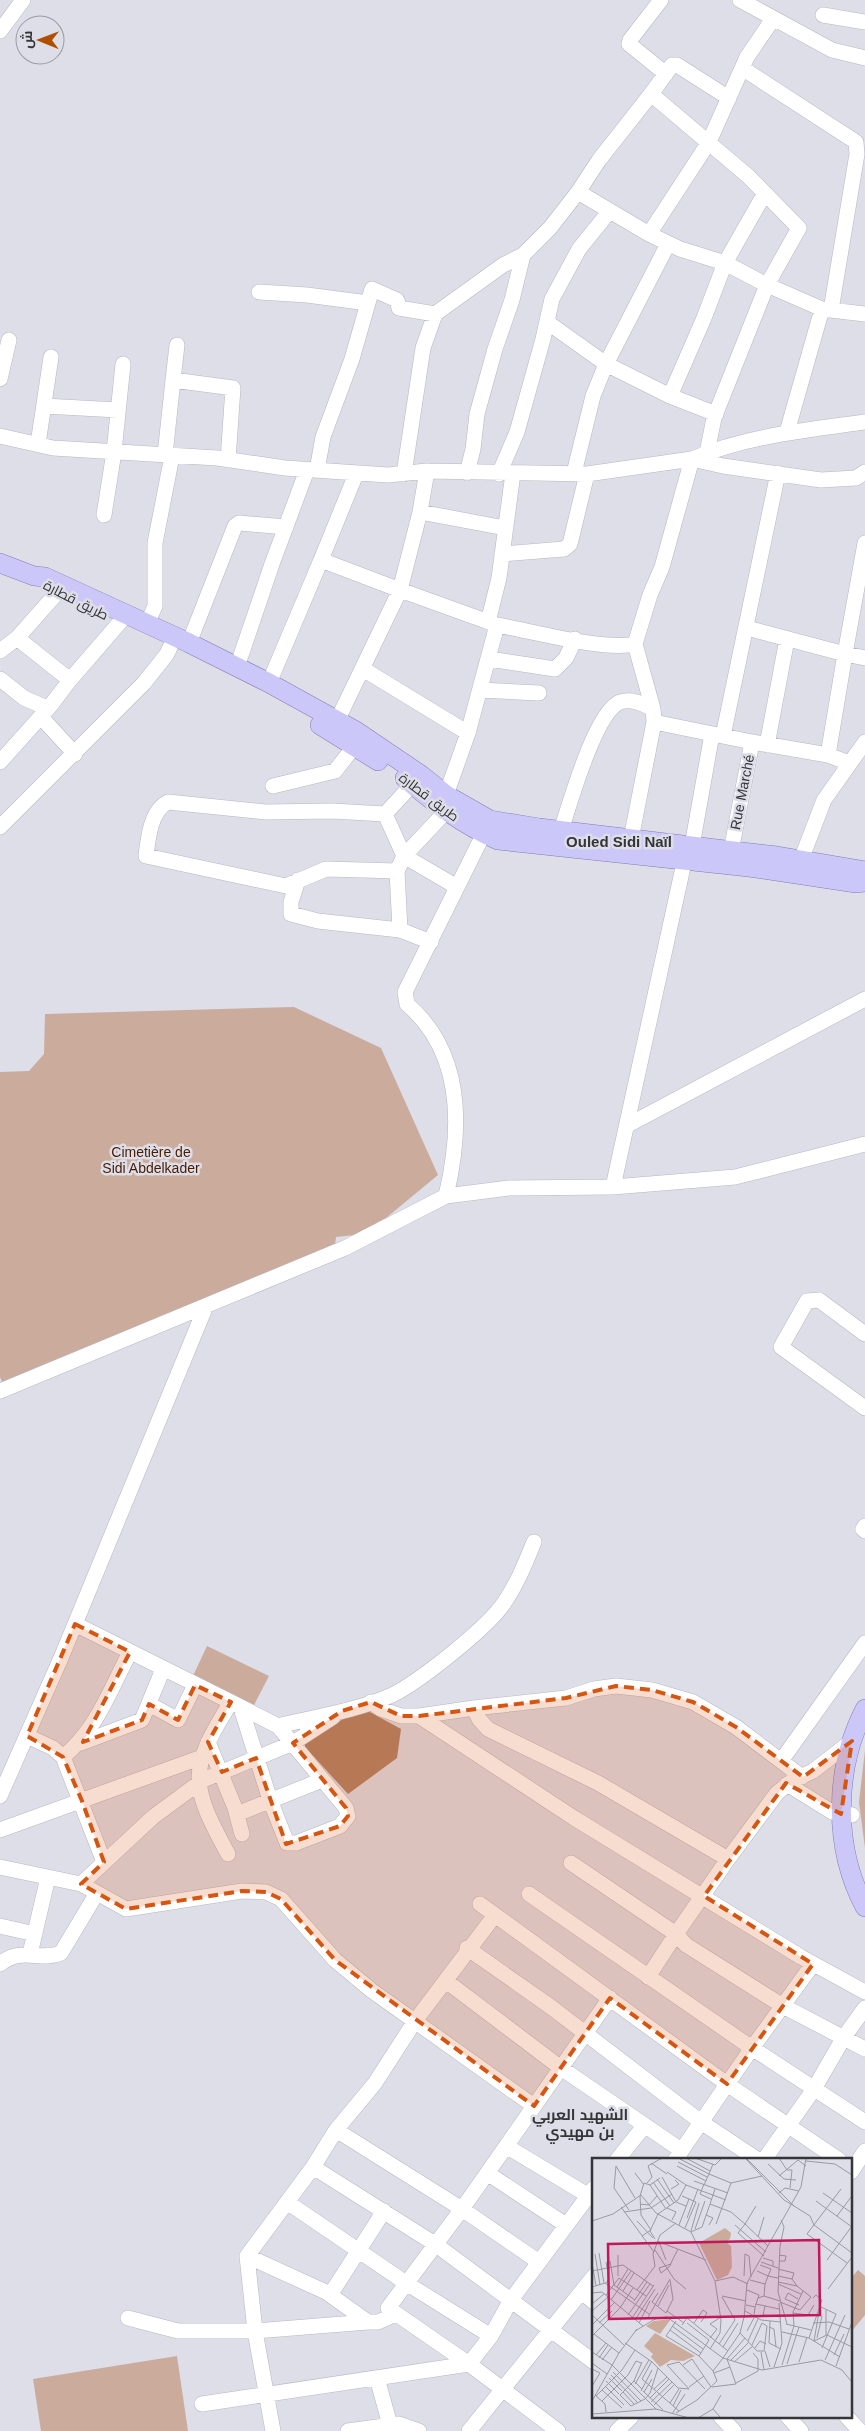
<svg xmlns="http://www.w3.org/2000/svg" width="865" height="2431" viewBox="0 0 865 2431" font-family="Helvetica,Cairo,sans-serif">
  <rect width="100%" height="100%" fill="#dedee8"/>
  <path fill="#cbac9c" d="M294,1007l87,41 57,127 -52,43 -31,17 -19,2 -1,8 -332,139 -3,-7v-305l29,-1 15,-17 1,-40z
    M207,1646l62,30 -16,31 -60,-31z
    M865,1750v98l-6,-46z
    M858,2270l7,6v39l-14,17v-54z
    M177,2356l11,75h-147l-8,-52z"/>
  <path fill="#af8167" d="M368,1711l33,18 -4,29 -49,36 -43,-47v-6l47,-27z"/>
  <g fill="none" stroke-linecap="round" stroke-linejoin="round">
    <g stroke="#b7b7c1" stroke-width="16">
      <path id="minor" d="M661,0l-31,40 -1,4 37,30
        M740,0l92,50 33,8
        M823,15l42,7
        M0,31l23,-31
        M742,68l114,74 1,12 -26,156
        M651,94l21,-29h5l52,33
        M578,192l71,42 31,15 45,14 42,22 55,24 43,5
        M649,234l60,-92 38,-85 26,-38
        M668,244l-62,120 64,32 34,-78 21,-55 40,-70
        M259,292l48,3 61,8
        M547,322l59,42 -13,32 -19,77
        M0,379l9,-39
        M173,380l4,-35
        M670,396l46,18
        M44,406l74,4
        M787,432l35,-123
        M0,436l53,12 164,10 68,10 103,7 39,-4 160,3 105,-15c54,-23 115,-29 173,-37
        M38,444l13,-87
        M165,455l8,-75 60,8 -5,72
        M692,459l31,7 98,14 35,-2 9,-6
        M317,470l6,-33 29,-78 20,-70 25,11 2,8 36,6
        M467,473l6,-24 4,-35 18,-65 17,-49 11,-45 27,-27 28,-36 21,-32 52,-66 97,82 51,52 -32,57 -53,133 -7,35
        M404,474l19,-126 12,-34 68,-49 20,-10
        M499,474l18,-42 26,-93 9,-40 27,-50 30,-37
        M420,512l85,16
        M104,515l10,-63 9,-88
        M502,554l62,-5 6,-5 17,-70
        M321,560l35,-86
        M488,622l11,-44 14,-105
        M147,624l8,-18v-63l17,-87
        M747,628l98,26 20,-111
        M17,638l53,42
        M189,643l46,-117 4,-3 47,4
        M635,644l15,-49 12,-28 30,-108
        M0,651l17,-13 40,-45 2,-10
        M489,659l66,10 11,-11 9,-19
        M237,667l35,-103 35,-94
        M363,669l105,64
        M0,679l24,19 23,10
        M269,683l52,-123 79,30 20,-78 7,-41
        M480,690l59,3
        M41,717l34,37
        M337,721l63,-131 97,35
        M654,722l98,20
        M723,736l55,-263
        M767,745l20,-106
        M828,755l17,-101 20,4
        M0,762l51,-57 19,-25 57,-66
        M273,786l62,-15 15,-19 5,-17
        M446,795l22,-62 29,-108c35,6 106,26 138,19l18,65
        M385,814l19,42 53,31
        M0,827l144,-144 23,-29 8,-18
        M561,830c9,-26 34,-118 59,-128 12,-4 23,2 33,7l1,13 -23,117
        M692,846l20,-112
        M731,851l21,-109 76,13 21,8
        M801,860l23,-60 41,-58
        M397,871l-71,-2 -40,17 -140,-30c2,-18 5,-46 22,-54l98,10 66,-1 53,3 35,-38
        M298,880l-7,22v12l27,7 82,9
        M431,942l-31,-12 -3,-59 7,-15 49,-52
        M628,1125l237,-126
        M613,1187l74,-338
        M446,1196c16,-67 18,-143 -39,-192l-2,-12 83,-167
        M865,1334l-46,-34 -12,1 -26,46 84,61
        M0,1391l345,-143 101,-52 63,-8 104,-1 122,-10 130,-33
        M865,1526l-2,3 2,2
        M75,1624l156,78 47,24 68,82 2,8 -8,10 -44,17h-9l-17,-43 -29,-92
        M371,1702l10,7 20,7h18l55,-8 92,-10 28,-9 22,-3 36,4 41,12 43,25 66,50
        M149,1704l29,16 17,-35
        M474,1708l5,11 9,10 110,54 130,76
        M419,1716l155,102 227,139 64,35
        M278,1726c37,-9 78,-15 114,-31 27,-13 95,-67 112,-92 13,-19 21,-39 30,-61
        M27,1736l26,12 10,9 41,105
        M208,1742l27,66 7,26
        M81,1743l61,-23 21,-51
        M63,1757c34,-28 47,-67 67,-105
        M781,1761l84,-118
        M787,1784l45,28 20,3
        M0,1796l61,-138 145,-352
        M237,1814l85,-34
        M0,1830l202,-73
        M228,1854c-38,-70 -40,-83 3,-152
        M571,1863l105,71 52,-75 49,-66 15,-12 21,-10 39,-30
        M0,1867l81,17 45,25 116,-18 24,1 15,7 54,61 36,30 163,116
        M81,1884l72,-67 50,-37 90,-37 40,-26
        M529,1894l223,154 113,74
        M480,1904l247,180 112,76
        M0,1926l35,8
        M467,1948l84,59 150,115 57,38
        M30,1954l18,-77
        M0,1964c21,-18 40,-2 61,-11l36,-60
        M648,1977l28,-43 10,11 97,61 82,43
        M446,1981l115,87 120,82
        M336,2130l126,79 77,53
        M506,2146l88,53
        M617,2160l28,-35
        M675,2160l77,-112 61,-84
        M764,2160l50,-71 30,-52 21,-29
        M313,2167l122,77 159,118
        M851,2172l14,-21
        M487,2173l79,52
        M287,2202l119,81 85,53
        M247,2256l79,36 42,30h10l18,-8
        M582,2292l12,10
        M330,2295l54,-84
        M128,2318l50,13h77l113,-9
        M377,2378l13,47
        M202,2404l267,-40 22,-28 20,-36 83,-112
        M721,2417l13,14
        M788,2417l13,14
        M847,2417l13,14
        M273,2431l-18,-100 -8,-75 66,-89 23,-37 39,-47 40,-62 80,-106
        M348,2431l51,-7 20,7
        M469,2431l125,-155
        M558,2431l-89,-67 -81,-56 74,-99 148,-211
        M617,2431l14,-14"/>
    </g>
    <g stroke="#807db3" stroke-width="20">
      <path id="major" d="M0,563l34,13 11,1 144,66 80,40 87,48 65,44 25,20 44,25 49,8 238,28 88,15
        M320,725l58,36
        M405,778c29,25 58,47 93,62l251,27 107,16 9,-1
        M865,1709c-31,60 -32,138 0,198"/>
    </g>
    <use href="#minor" stroke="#fff" stroke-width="15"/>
    <use href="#major" stroke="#cbc8f9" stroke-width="19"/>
  </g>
  <path fill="#d65510" fill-opacity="0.2" stroke="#d65510" stroke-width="4" stroke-dasharray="10 6" stroke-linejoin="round" d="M75,1624l55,28 -47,90 59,-22 7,-16 29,16 17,-35 36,17 -23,40 14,30 34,-14 30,86 54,-18 8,-10 -2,-8 -53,-65 49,-32 29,-9 30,14h18l147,-18 50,-12 36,4 41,12 43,25 67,50 49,-36 -11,73 -55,-31 -82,113 109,68 -86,120 -117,-86 -76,108 -199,-146 -54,-61 -15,-7 -24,-1 -116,18 -45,-25 23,-22 -22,-61 -19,-44 -36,-21z"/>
  <g text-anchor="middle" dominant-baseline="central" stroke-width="5" stroke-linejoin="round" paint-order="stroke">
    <g font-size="14" fill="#353539" stroke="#dedee8">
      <text transform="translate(76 600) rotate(27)">طريق قطارة</text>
      <text transform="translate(742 792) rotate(-79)">Rue Marché</text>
      <text transform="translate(429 797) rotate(37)">طريق قطارة</text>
    </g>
    <g font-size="14" fill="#481c00" stroke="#dedee8">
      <text x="151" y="1152">Cimetière de<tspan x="151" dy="16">Sidi Abdelkader</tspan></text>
    </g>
    <g font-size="15" font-weight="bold" fill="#353539" stroke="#dedee8">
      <text x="619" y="841">Ouled Sidi Naïl</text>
      <text x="580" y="2114">الشهيد العربي<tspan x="580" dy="17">بن مهيدي</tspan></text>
    </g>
  </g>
  <g transform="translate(592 2158)">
    <rect width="260" height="260" fill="#dedee8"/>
    <path d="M133,70l6,5 -1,6 -4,3 5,4 1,21 -4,8 -11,5 -18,-37zM79,161l-11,15 -14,-8 8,-5zM63,175l40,23 -12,5 -12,-1 -11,7 -9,-10 2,-3 -9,-8z" fill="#cbac9c"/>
    <path fill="none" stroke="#9a9aa2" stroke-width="1" d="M94,0l24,13M103,0l20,7 7,-7M153,0l39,42 10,6 -48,-48M187,0l8,12h5l-2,18M88,1l29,15 4,-10M214,3l29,3 17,11M86,4l29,15M59,5l16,11M176,6l16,15 12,1M24,8l-2,22 15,22M24,8l19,32M85,8l29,15M75,14l19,13 40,15M43,15l9,12M187,18l19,-16 8,6M70,19l14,25 10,4M65,21l17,24M102,23l34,12M61,24l17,24M55,25l5,-6 -4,-11 14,-8M112,26l-4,10 11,5M58,27l16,24M112,27l5,-11 22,9M79,31l8,-5 -4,-4M123,31l-5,15 21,8 14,12 11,-18M249,31l-34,45 40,29M187,35l6,-5 14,3M231,35l29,20M90,38l14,6 -11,26M224,43l36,26M48,46l9,1 8,-9M202,48l16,10 4,9 38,28M29,49l33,45M75,50l9,4 -4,8M32,54l27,-4 21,-14M114,57l7,3 -4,7M245,58l14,-19M95,60l11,-29M189,62l3,7 -4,19 -2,46 9,32M0,63l21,-7 28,-19 15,18 35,19 24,49 6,39 -1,13 -10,16M45,63l16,17M124,66l15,-41 31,-7M87,67l10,-26M143,67l31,27M103,71l10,-28M99,73l8,-28M99,74l11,-5 8,-23M50,78l9,-6 -10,-15 -1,-19 4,-13 6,2 10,-7M166,79l6,-20M63,81l-5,-8 8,-17 20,-14 8,-15M65,83l49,19M67,84l7,18M63,92l19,29 12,10M7,95l5,30M3,96l5,31M26,97v21M172,98l-26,-23 7,-9 23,22M171,100l10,3v5M235,102l25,-34M18,103l4,24 21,15M187,103h6l1,-5 -7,-1M169,104l17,6M0,105l4,23M79,106l-12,4 2,5 8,-6 2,-3v-1l7,-14M168,107l11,4 -3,7 10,2M186,111l16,4 -2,6M0,113l31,-6 30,21M165,113l11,5 -3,8M152,118l1,-22 4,2 2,21M186,118l14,3 5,7M158,122l15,4 -1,12 -6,2M123,123l18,-4 15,7M186,124l19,4 14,11 -11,13 -20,-8M14,125l3,-4 -3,-17M186,126l23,10M0,129l13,-4 44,31M25,129l11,-18M236,131l24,-32M45,132l18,-24 -2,-12 7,-19 16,-12M155,132l12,5 -4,12M31,133l11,-18M0,135l10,-1 41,34M66,135l-6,9 14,11M14,137l13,-17 27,18M130,138l24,5M172,138l16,5M206,141l-10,-6 -3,6 14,6M19,142l20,-29M42,143l13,-19M0,146l12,-10M164,146l23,5M154,147l9,2 -1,8M66,148l11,-21M173,148l-2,9 18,2M227,148l17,8 -14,34M0,153l16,-14M75,153l17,12M153,153l16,9 20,2M74,155l7,-14 -3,-19M201,155l15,2 6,-10M0,157l32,30M36,157l22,-31M40,160l22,-33M152,160l3,-35 54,-96 5,-29M55,161l23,-40M43,162l20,-31M84,163l-10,15 33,20 14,15M178,163l-1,22 12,6M7,165l13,-12M47,165l11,-22M95,165l22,17 -10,16M102,165l9,-13 4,3 -6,9M221,165l16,-1 20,7M194,166l25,6M0,167l22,-22M90,167l5,-7 41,33M80,168l31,23M177,169l5,2 2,18M78,172l31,23M43,173l22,-13 10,-1 56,41 39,12 59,-10 21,10 10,12M155,173l8,-15M190,174l27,6 31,19M148,175l17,18h7l3,-25 -5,-3 -10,22M2,176l25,19M0,178l28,-28 13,-20M234,178v-26M118,180l7,-9 -7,-5 11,-7M217,180l13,-38 -6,-5 -3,3M225,180l5,-22M156,183l10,-22M222,183l13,-6 25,12M222,183l5,-29M33,185l27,19 26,26 11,1 -22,-24M127,186l16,-24 -13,-23M131,189l15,-24M163,190l5,-7 6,3M173,193l5,16M0,194l20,13 44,44M169,194l3,18M4,197l10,-12M242,197l10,-21M7,200l9,-13M131,200l17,-25 4,-16M10,202l10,-13M233,202l20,-45M138,203l19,-19M142,204l19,-16M207,204l8,-25M0,205l15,11M195,206l12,-37M75,207l12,-3 26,27M91,207l9,-6 19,28M190,207l12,-39 -1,-14 10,-21M244,208l16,-44M182,209l8,-24 -3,-40M0,211l8,4 -8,13M21,214l28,29M122,215l16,-6M19,217l27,28M17,220l13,13M50,221l37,32M50,221l10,-18M14,223l13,13M42,223l8,-19M144,225l22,-12v-12l-5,-6M43,226l14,-24M13,228l19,19M97,229l15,-11M120,229l24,-3 -9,-25 18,-21M62,231l13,-12M10,232l20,18M49,233l11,-21M51,233l20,19M31,234l11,12M52,234l8,-13M3,237l10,9 1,8M28,237l11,11 14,-7 5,-6 8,-25M28,237l14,-14 8,8M4,238l26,-26 13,-20M58,240l19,-19M0,243l27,-48 18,-24M10,243l26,-26 8,-14 5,2M59,244l21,-20M78,245l9,-14M62,247l21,-21M81,248l8,-16M121,251l8,-14M84,255l21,-13 20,-19 -4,-10 10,-13M0,256l64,-5 33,9M80,256l13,-20M106,260l15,-9 8,9"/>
    <path fill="#c2185b" fill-opacity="0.15" stroke="#c2185b" stroke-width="2.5" d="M227,82l1,75 -211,4 -1,-75z"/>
    <rect width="260" height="260" fill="none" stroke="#353539" stroke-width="2.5"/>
  </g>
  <g transform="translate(40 40) rotate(271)"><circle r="24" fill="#dedee8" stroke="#9a9aa2"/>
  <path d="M0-4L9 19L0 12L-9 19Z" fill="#af5000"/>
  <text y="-8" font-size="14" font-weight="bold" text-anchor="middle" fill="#353539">ش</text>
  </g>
</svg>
